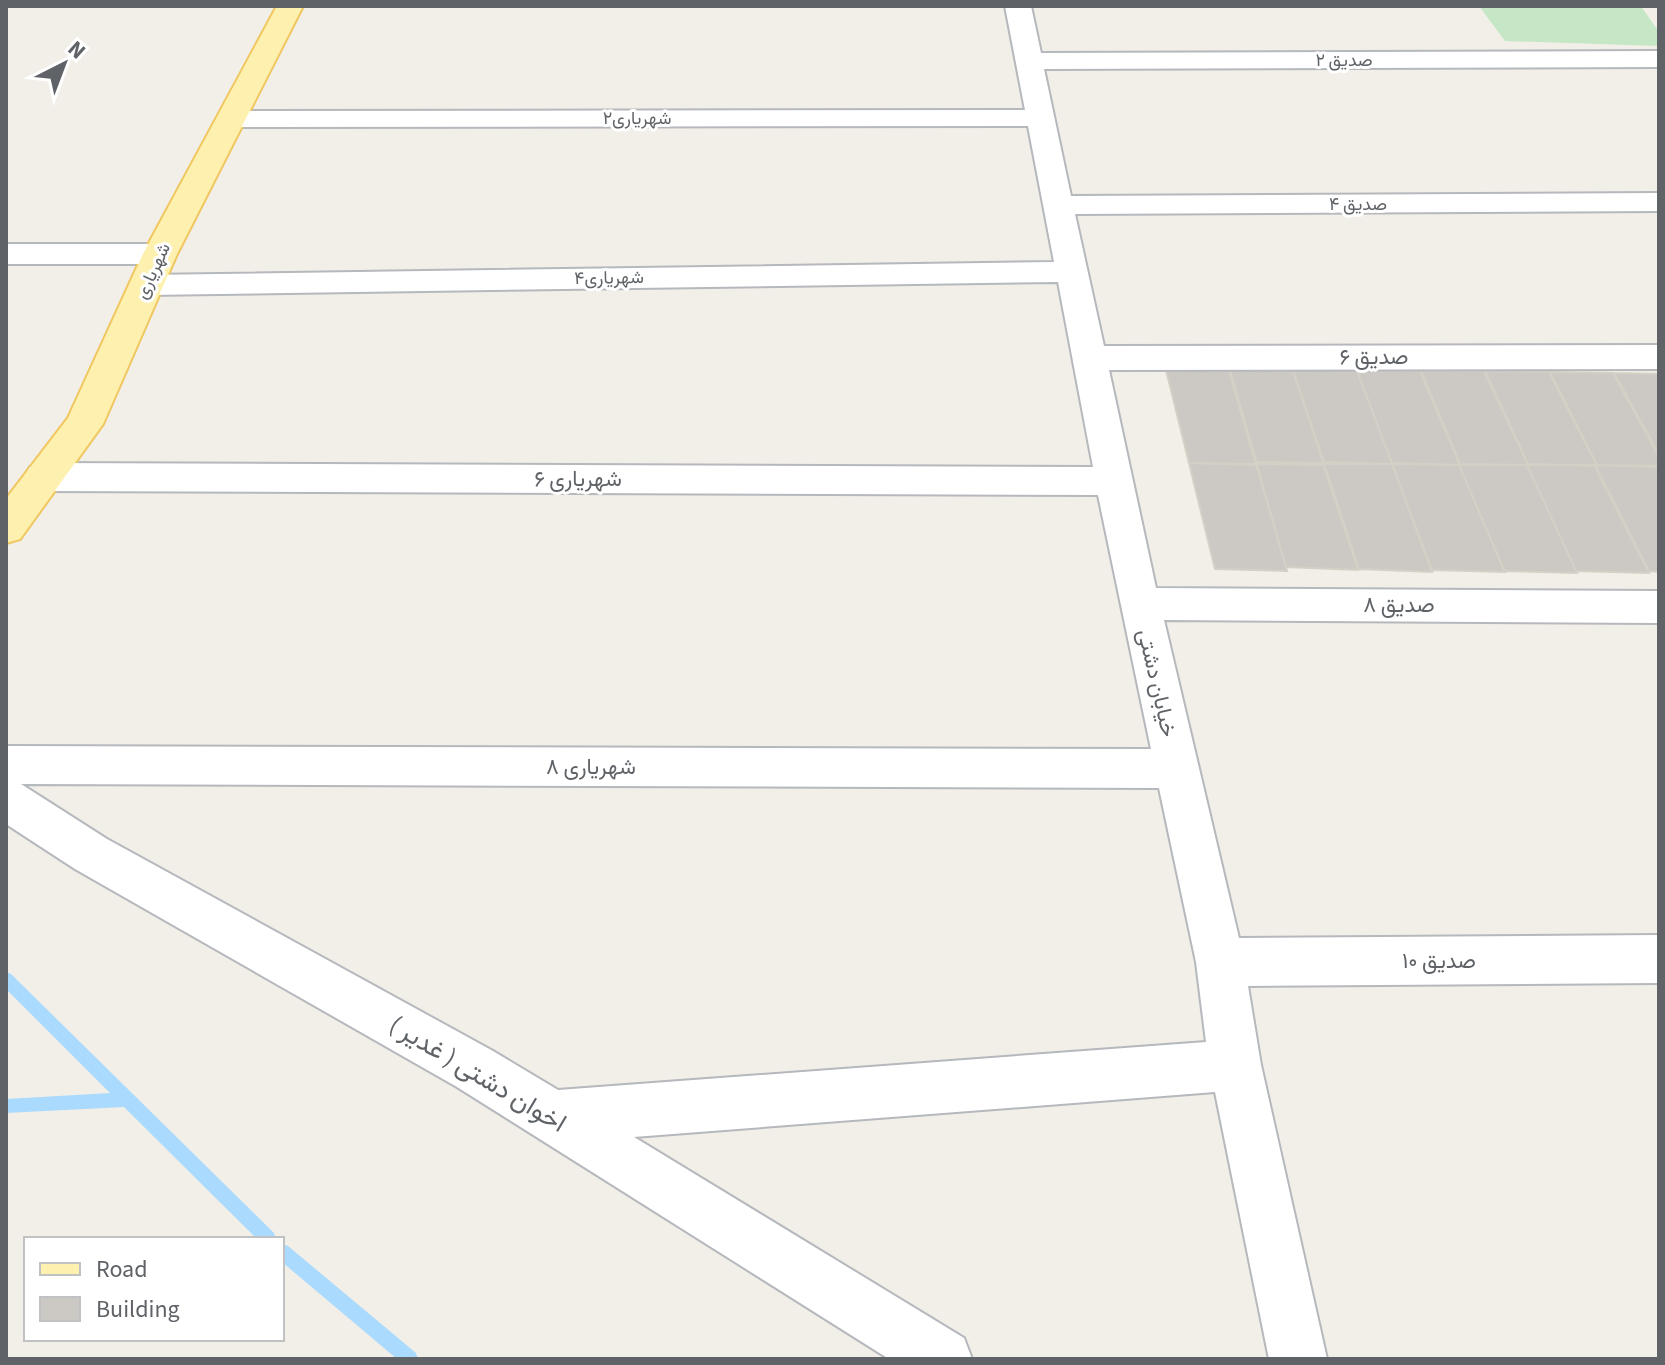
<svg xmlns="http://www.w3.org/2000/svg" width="1665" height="1365" viewBox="0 0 1665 1365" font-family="'Source Sans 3',Vazirmatn,sans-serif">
  <rect width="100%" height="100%" fill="#f1efe8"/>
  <path fill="#c5e7c5" d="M1479,6h162l18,26v14l-154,-5z"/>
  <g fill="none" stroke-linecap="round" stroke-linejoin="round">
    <path fill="#aadafe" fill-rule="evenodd" d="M6,972l5,2 263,259 2,6h-19l-133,-132 -118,6v-14l104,-6 -104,-104z
      M282,1244l6,2 128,107 2,6h-21l-115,-97z"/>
  </g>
  <path fill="#ccc9c4" stroke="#d5d0c6" stroke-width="2" d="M1166,370l63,1 27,94 -67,-2z
    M1230,370l63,1 31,94 -67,-1z
    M1293,370h64l35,94 -68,-2z
    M1357,371h63l40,94 -68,-2z
    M1421,371h63l44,94 -68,-1z
    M1485,371l64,1 48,94 -69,-2z
    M1550,372l64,1 45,81v13l-62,-2z
    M1613,373l46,1v83z
    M1256,462l67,1 35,107 -72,-3z
    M1189,463l67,1 31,107 -72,-2z
    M1324,464h68l40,108 -73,-3z
    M1392,464l67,1 46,107 -73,-2z
    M1459,465h68l50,108 -73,-2z
    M1527,465h67l55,108 -73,-2z
    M1595,465l64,1v106l-10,-1z"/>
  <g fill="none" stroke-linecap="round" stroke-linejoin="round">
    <g stroke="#b5b8bc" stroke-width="4">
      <path id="minor" d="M1005,6h26l10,47 618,-2v16l-615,2 27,127 588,-3v18l-584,3 29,132 555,-1v24l-550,1 47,218 503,3v32l-495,-3 75,318 420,-3v48l-411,3 13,79 66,294h-58l-54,-267 -581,45 330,201 8,21h-83l-432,-272 -382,-218 -69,-45v-78l1145,3 -53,-254 -1055,-4 -13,-4 -6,-10 6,-10 13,-4 1050,4 -35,-185 -912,13 -11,-3 -5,-7 5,-7 11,-3 908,-13 -26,-136 -795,1 -10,-2 -4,-6 4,-6 10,-2 792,-1zM21,784l1138,4 37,174 10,80 -648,48 -65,-39 -386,-212z
        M6,244h154l11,3 5,7 -5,7 -11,3h-154z"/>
    </g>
    <g stroke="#f0c761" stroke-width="4">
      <path id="major" d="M277,6h26l-126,248 -74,170 -83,115 -14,4v-44l62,-81 75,-164z"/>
    </g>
    <use href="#minor" fill="#fff" fill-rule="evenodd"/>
    <use href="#major" fill="#fef1af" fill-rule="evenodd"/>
  </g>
  <g text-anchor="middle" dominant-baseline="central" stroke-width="6" stroke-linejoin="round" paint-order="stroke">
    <g font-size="18" fill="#5f6367" stroke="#fff">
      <text x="1344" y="60">صدیق ۲</text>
      <text x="637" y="118">شهریاری۲</text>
      <text x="1358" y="204">صدیق ۴</text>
      <text transform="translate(153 271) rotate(-65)">شهریاری</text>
      <text transform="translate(609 278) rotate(-1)">شهریاری۴</text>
    </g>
    <g font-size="22" fill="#5f6367" stroke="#fff">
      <text x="1374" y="357">صدیق ۶</text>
      <text x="578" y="479">شهریاری ۶</text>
      <text x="1399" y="605">صدیق ۸</text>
      <text transform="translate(1157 683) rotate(77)">خیابان دشتی</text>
      <text x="591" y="767">شهریاری ۸</text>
      <text x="1439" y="961">صدیق ۱۰</text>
    </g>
    <g font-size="26" fill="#5f6367" stroke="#fff">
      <text transform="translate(478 1074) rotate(31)">اخوان دشتی ( غدیر )</text>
    </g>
  </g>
  <rect width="1665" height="1365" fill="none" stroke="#5f6367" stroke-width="16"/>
  <rect x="24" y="1237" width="260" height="104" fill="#ffffff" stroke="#bfc1c2" stroke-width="2"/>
  <rect x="40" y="1263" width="40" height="12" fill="#fef1af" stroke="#bfc1c2" stroke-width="2"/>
  <text x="96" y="1277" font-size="24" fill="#5f6367">Road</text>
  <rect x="40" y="1297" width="40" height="24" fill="#ccc9c4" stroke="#bfc1c2" stroke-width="2"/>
  <text x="96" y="1317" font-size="24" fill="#5f6367">Building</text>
  <g transform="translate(64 64) rotate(42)" stroke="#ffffff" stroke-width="6" paint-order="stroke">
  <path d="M0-6L14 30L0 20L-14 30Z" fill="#5f6367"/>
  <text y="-12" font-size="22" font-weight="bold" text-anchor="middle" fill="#5f6367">N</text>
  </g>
</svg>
